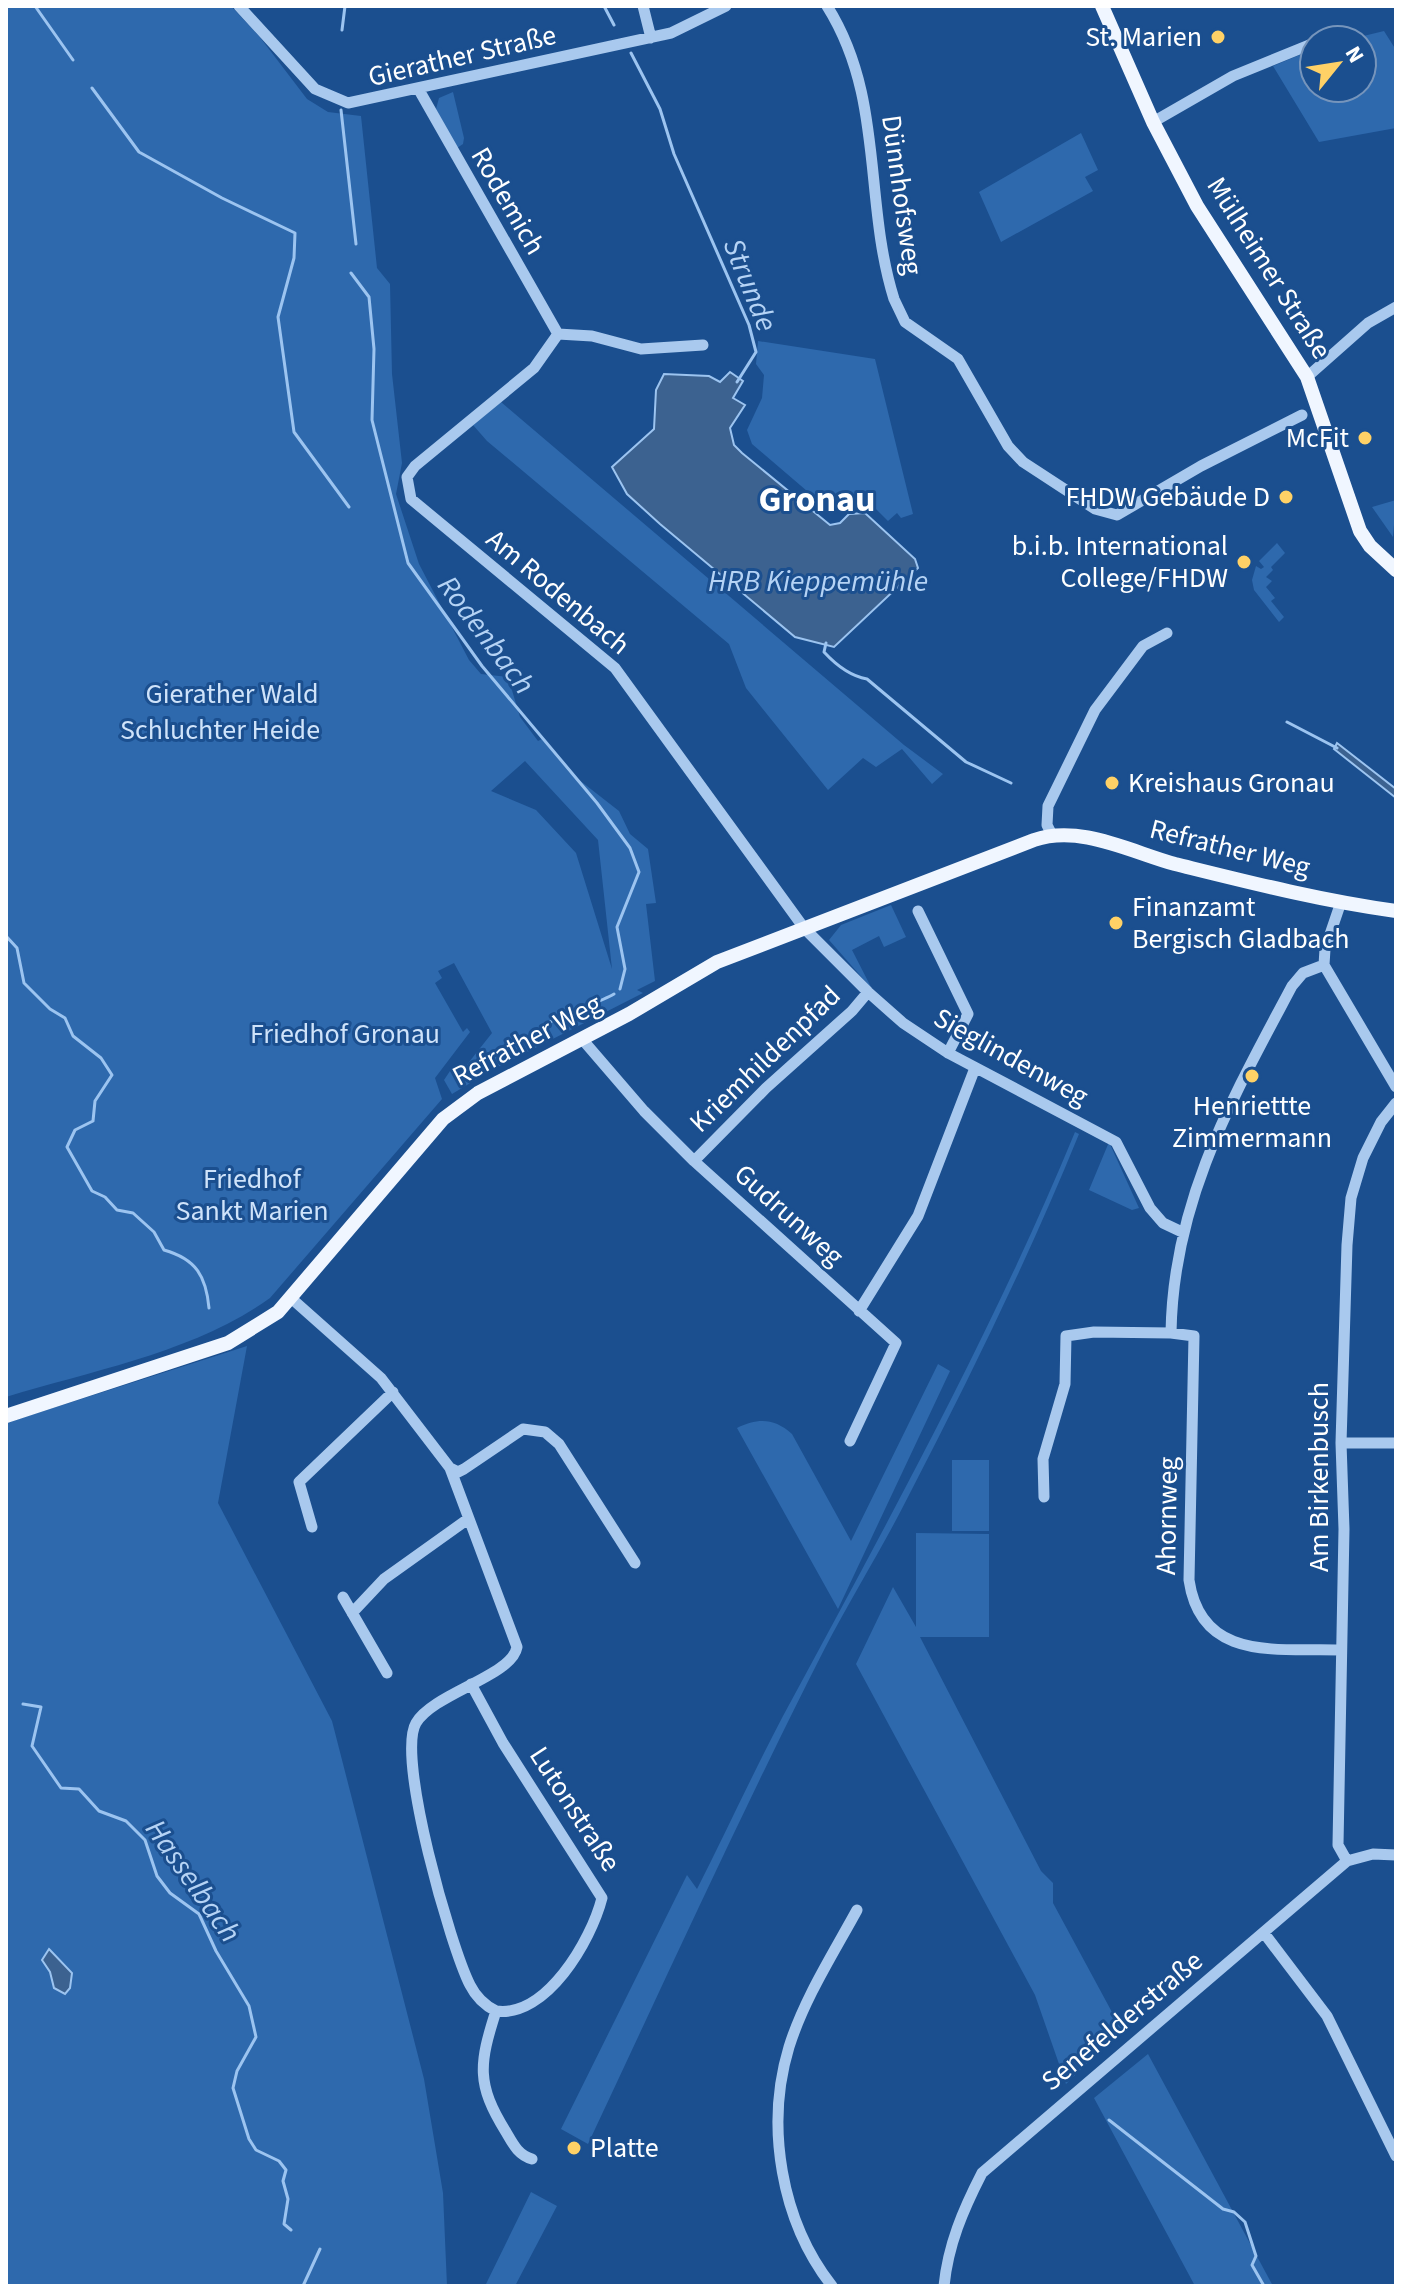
<svg xmlns="http://www.w3.org/2000/svg" width="1402" height="2292" viewBox="0 0 1402 2292" font-family="'Source Sans 3',sans-serif">
  <style>
    .green { fill: #2e69ad; fill-rule: evenodd }
    .water { fill: #3c6290; stroke: #9cc4f0; stroke-width: 2 }
    .lines { fill: none; stroke-linecap: round; stroke-linejoin: round }
    .stream { stroke: #9cc4f0; stroke-width: 3 }
    .minor { stroke: #a9c9ee; stroke-width: 11 }
    .major { stroke: #f0f6ff; stroke-width: 14 }
    .poi-dot { fill: #ffd166; stroke: #1b4f8f; stroke-width: 3 }
    .labels { text-anchor: middle; dominant-baseline: central; stroke-width: 6; stroke-linejoin: round; paint-order: stroke }
    .poi-label { font-size: 28px; fill: #fff; stroke: #1b4f8f; text-anchor: end }
    .street-label { font-size: 28px; fill: #fff; stroke: #1b4f8f }
    .park-label { font-size: 28px; fill: #cfe3fa; stroke: #1b4f8f }
    .water-label { font-size: 30px; font-style: italic; fill: #b5d3f5; stroke: #1b4f8f }
    .district-label { font-size: 36px; font-weight: bold; fill: #fff; stroke: #1b4f8f }
  </style>
  <rect width="100%" height="100%" fill="#1b4f8f"/>
  <path class="green" d="M 6,6 L 231,6 L 259,36 L 307,99 L 328,112 L 361,116 L 377,268 L 390,284 L 392,374 L 402,463 L 396,494 L 419,564 L 469,660 L 481,674 L 508,677 L 520,717 L 538,741 L 542,739 L 569,772 L 619,811 L 630,834 L 648,849 L 656,903 L 646,904 L 655,981 L 637,990 L 643,993 L 492,1070 L 452,1094 L 444,1080 L 450,1071 L 458,1076 L 492,1033 L 454,963 L 438,971 L 442,978 L 435,983 L 463,1032 L 467,1028 L 470,1032 L 435,1078 L 442,1099 L 270,1298 C 195,1352 94,1370 6,1397 ZM 525,761 L 598,840 L 612,969 L 576,853 L 536,810 L 491,791 Z
    M 1384,31 L 1396,50 L 1396,128 L 1319,142 L 1273,66 L 1314,49 L 1314,88 L 1362,88 L 1362,40 L 1347,40 Z
    M 453,92 L 464,138 L 463,144 L 457,148 L 436,109 L 439,98 Z
    M 1081,133 L 1098,170 L 1085,177 L 1093,191 L 1001,242 L 979,192 Z
    M 758,341 L 875,359 L 913,514 L 901,518 L 897,513 L 888,521 L 860,493 L 840,509 L 828,509 L 752,444 L 747,430 L 762,398 L 764,375 L 756,364 Z
    M 501,402 L 904,745 L 943,774 L 932,784 L 902,749 L 876,767 L 863,758 L 828,790 L 746,688 L 729,644 L 487,441 L 473,425 Z
    M 1396,500 L 1393,537 L 1372,507 Z
    M 1277,543 L 1285,553 L 1271,567 L 1273,570 L 1266,577 L 1272,581 L 1266,587 L 1275,598 L 1271,601 L 1284,617 L 1279,622 L 1254,590 L 1252,580 L 1256,566 L 1261,569 L 1264,567 L 1259,561 Z
    M 891,905 L 906,937 L 884,947 L 879,936 L 852,950 L 872,989 L 829,940 L 841,925 Z
    M 1075,1132 L 1079,1134 C 1029,1257 970,1377 909,1495 C 883,1547 852,1596 825,1648 C 742,1811 666,1978 588,2144 L 561,2129 L 687,1875 L 697,1889 C 726,1832 753,1773 783,1716 C 886,1525 992,1333 1075,1132 Z
    M 1109,1142 L 1139,1208 L 1132,1210 L 1089,1190 Z
    M 247,1346 L 218,1503 L 332,1721 L 424,2079 L 443,2193 L 447,2286 L 6,2286 L 6,1423 Z
    M 938,1364 L 950,1371 L 838,1609 L 737,1428 C 758,1418 774,1418 792,1434 L 851,1541 Z
    M 952,1460 L 989,1460 L 989,1531 L 952,1531 Z
    M 916,1533 L 989,1534 L 989,1637 L 920,1637 L 1041,1871 L 1053,1883 L 1053,1903 L 1113,2014 L 1127,2024 L 1066,2084 L 1035,1995 L 856,1664 L 893,1587 L 916,1627 Z
    M 1148,2054 L 1273,2286 L 1195,2286 L 1094,2098 Z
    M 531,2192 L 557,2206 L 515,2286 L 485,2286 Z"/>
  <path class="water" d="M 730,372 L 743,381 L 733,398 L 745,405 L 730,428 L 734,445 L 742,453 L 830,525 L 840,523 L 849,514 L 865,513 L 915,559 L 918,568 L 834,647 L 795,637 L 660,524 L 627,494 L 612,467 L 654,429 L 656,390 L 664,374 L 709,376 L 720,382 Z
    M 1337,743 L 1396,789 L 1396,798 L 1334,749 Z
    M 49,1949 L 72,1973 L 70,1988 L 65,1994 L 54,1988 L 50,1972 L 42,1960 Z"/>
  <g class="lines">
    <path class="stream" d="M 35,6 L 73,60
      M 604,6 L 614,25
      M 342,30 L 345,6
      M 631,53 L 660,109 L 674,154 L 749,325 L 756,352 L 737,382
      M 92,88 L 139,152 L 222,198 L 295,233 L 294,258 L 278,317 L 294,432 L 349,507
      M 341,110 L 356,244
      M 351,273 L 369,297 L 374,349 L 372,420 L 408,563 L 482,666 L 597,803 L 630,848 L 639,872 L 617,927 L 625,969 L 620,989
      M 826,643 L 824,652 C 836,665 850,676 867,679 L 966,762 L 1011,783
      M 1287,722 L 1337,748
      M 6,936 L 17,948 L 24,983 L 50,1009 L 65,1018 L 73,1036 L 101,1058 L 112,1075 L 95,1101 L 93,1121 L 75,1130 L 67,1147 L 92,1191 L 105,1197 L 117,1210 L 133,1213 L 154,1232 L 164,1250 C 196,1259 206,1276 209,1308
      M 532,1038 C 543,1017 592,1007 614,994
      M 23,1704 L 41,1707 L 32,1746 L 61,1788 L 79,1789 L 99,1811 L 126,1821 L 145,1840 L 157,1876 L 170,1893 L 199,1914 L 216,1951 L 249,2006 L 256,2037 L 237,2071 L 233,2088 L 249,2139 L 256,2150 L 279,2161 L 286,2170 L 283,2181 L 288,2199 L 284,2224 L 291,2230
      M 1109,2120 L 1223,2209 L 1234,2212 L 1245,2222 L 1256,2256 L 1252,2265 L 1264,2286
      M 303,2286 L 320,2249"/>
    <path class="minor" d="M 239,6 L 315,89 L 348,103 L 671,33 L 726,6
      M 643,6 L 651,38
      M 827,6 C 885,98 863,200 894,299 L 905,322 L 958,359 L 1008,446 L 1023,462 L 1095,509 L 1117,515 L 1201,466 L 1302,415
      M 1324,40 L 1338,36
      M 419,90 L 558,334
      M 1153,122 L 1233,76 L 1314,43
      M 558,334 L 534,368 L 415,466 L 407,477 L 411,499 L 615,668 L 804,928 L 868,992 L 903,1023 L 948,1053 L 1116,1142 L 1150,1208 L 1163,1223 L 1182,1232
      M 558,334 L 592,336 L 641,349 L 703,345
      M 1307,377 L 1368,323 L 1396,307
      M 1052,835 L 1047,825 L 1048,806 L 1095,710 L 1143,646 L 1167,633
      M 1341,902 L 1325,949 L 1324,965 L 1396,1087
      M 918,911 L 968,1014 L 948,1053
      M 1324,965 L 1303,973 L 1292,986 C 1232,1099 1173,1201 1171,1333 L 1194,1336 L 1189,1580 C 1201,1662 1277,1648 1340,1650
      M 582,1039 L 644,1111 L 694,1161 L 896,1343 L 850,1441
      M 694,1161 L 766,1088 L 852,1011 L 868,992
      M 291,1298 L 381,1378 L 450,1468 L 517,1647 C 512,1676 434,1693 416,1723 C 396,1757 451,1948 470,1985 C 476,1997 484,2005 496,2011 C 479,2064 476,2084 506,2132 C 513,2144 518,2155 532,2159
      M 859,1311 L 918,1216 L 975,1068
      M 1341,1443 L 1396,1443
      M 450,1468 L 458,1472 L 464,1469 L 523,1429 L 545,1432 L 559,1444 L 635,1563
      M 1044,1497 L 1043,1459 L 1065,1384 L 1066,1336 L 1094,1332 L 1171,1333
      M 312,1527 L 299,1482 L 393,1392
      M 343,1597 L 387,1673
      M 352,1613 L 384,1579 L 468,1519
      M 471,1684 L 503,1743 L 602,1898 C 591,1941 546,2018 496,2011
      M 1347,1861 L 1338,1845 L 1344,1529 L 1341,1443 L 1347,1245 L 1351,1198 L 1363,1158 L 1381,1122 L 1396,1103
      M 1264,1933 L 1327,2016 L 1396,2156
      M 832,2286 C 781,2221 765,2126 789,2047 C 804,1999 833,1954 857,1910
      M 944,2286 C 948,2245 963,2210 982,2173 L 1347,1861 L 1373,1854 L 1396,1855"/>
    <path class="major" d="M 1102,6 L 1153,122 L 1197,206 L 1307,377 L 1360,531 L 1370,546 L 1396,570
      M 6,1416 L 228,1343 L 278,1312 L 443,1119 L 478,1093 L 629,1014 L 717,962 L 1034,840 C 1080,824 1131,852 1175,864 C 1248,882 1322,901 1396,911"/>
  </g>
  <g class="poi-dot">
    <circle cx="1218" cy="37" r="8"/>
    <circle cx="1365" cy="438" r="8"/>
    <circle cx="1286" cy="497" r="8"/>
    <circle cx="1244" cy="562" r="8"/>
    <circle cx="1112" cy="783" r="8"/>
    <circle cx="1116" cy="923" r="8"/>
    <circle cx="1252" cy="1076" r="8"/>
    <circle cx="574" cy="2148" r="8"/>
  </g>
  <g class="labels">
    <g class="poi-label">
      <text x="1202" y="37">St. Marien</text>
      <text x="1349" y="438">McFit</text>
      <text x="1270" y="497">FHDW Gebäude D</text>
      <text x="1228" y="546">b.i.b. International<tspan x="1228" dy="32">College/FHDW</tspan></text>
      <text x="1128" y="783" text-anchor="start">Kreishaus Gronau</text>
      <text x="1132" y="907" text-anchor="start">Finanzamt<tspan x="1132" dy="32">Bergisch Gladbach</tspan></text>
      <text x="1252" y="1106" text-anchor="middle">Henriettte<tspan x="1252" dy="32">Zimmermann</tspan></text>
      <text x="590" y="2148" text-anchor="start">Platte</text>
    </g>
    <g class="street-label">
      <text transform="translate(462 56) rotate(-13)">Gierather Straße</text>
      <text transform="translate(902 195) rotate(82)">Dünnhofsweg</text>
      <text transform="translate(508 201) rotate(60)">Rodemich</text>
      <text transform="translate(1269 268) rotate(58)">Mülheimer Straße</text>
      <text transform="translate(558 592) rotate(40)">Am Rodenbach</text>
      <text transform="translate(1230 848) rotate(14)">Refrather Weg</text>
      <text transform="translate(527 1040) rotate(-28)">Refrather Weg</text>
      <text transform="translate(1011 1057) rotate(29)">Sieglindenweg</text>
      <text transform="translate(765 1059) rotate(-44)">Kriemhildenpfad</text>
      <text transform="translate(789 1215) rotate(42)">Gudrunweg</text>
      <text transform="translate(1319 1477) rotate(-90)">Am Birkenbusch</text>
      <text transform="translate(1167 1516) rotate(-89)">Ahornweg</text>
      <text transform="translate(575 1809) rotate(57)">Lutonstraße</text>
      <text transform="translate(1122 2021) rotate(-40)">Senefelderstraße</text>
    </g>
    <g class="park-label">
      <text x="232" y="694">Gierather Wald</text>
      <text x="220" y="730">Schluchter Heide</text>
      <text x="345" y="1034">Friedhof Gronau</text>
      <text x="252" y="1179">Friedhof<tspan x="252" dy="32">Sankt Marien</tspan></text>
    </g>
    <g class="water-label">
      <text transform="translate(750 285) rotate(68)">Strunde</text>
      <text x="818" y="581">HRB Kieppemühle</text>
      <text transform="translate(486 635) rotate(53)">Rodenbach</text>
      <text transform="translate(193 1881) rotate(55)">Hasselbach</text>
    </g>
    <g class="district-label">
      <text x="817" y="499">Gronau</text>
    </g>
  </g>
  <rect width="1402" height="2292" fill="none" stroke="#ffffff" stroke-width="16"/>
  <g transform="translate(1338 64) rotate(60)"><circle r="38" fill="#1b4f8f" stroke="#7695bc" stroke-width="2"/>
  <path d="M0-6L14 30L0 20L-14 30Z" fill="#ffd166"/>
  <text y="-12" font-size="22" font-weight="bold" text-anchor="middle" fill="#ffffff">N</text>
  </g>
</svg>
